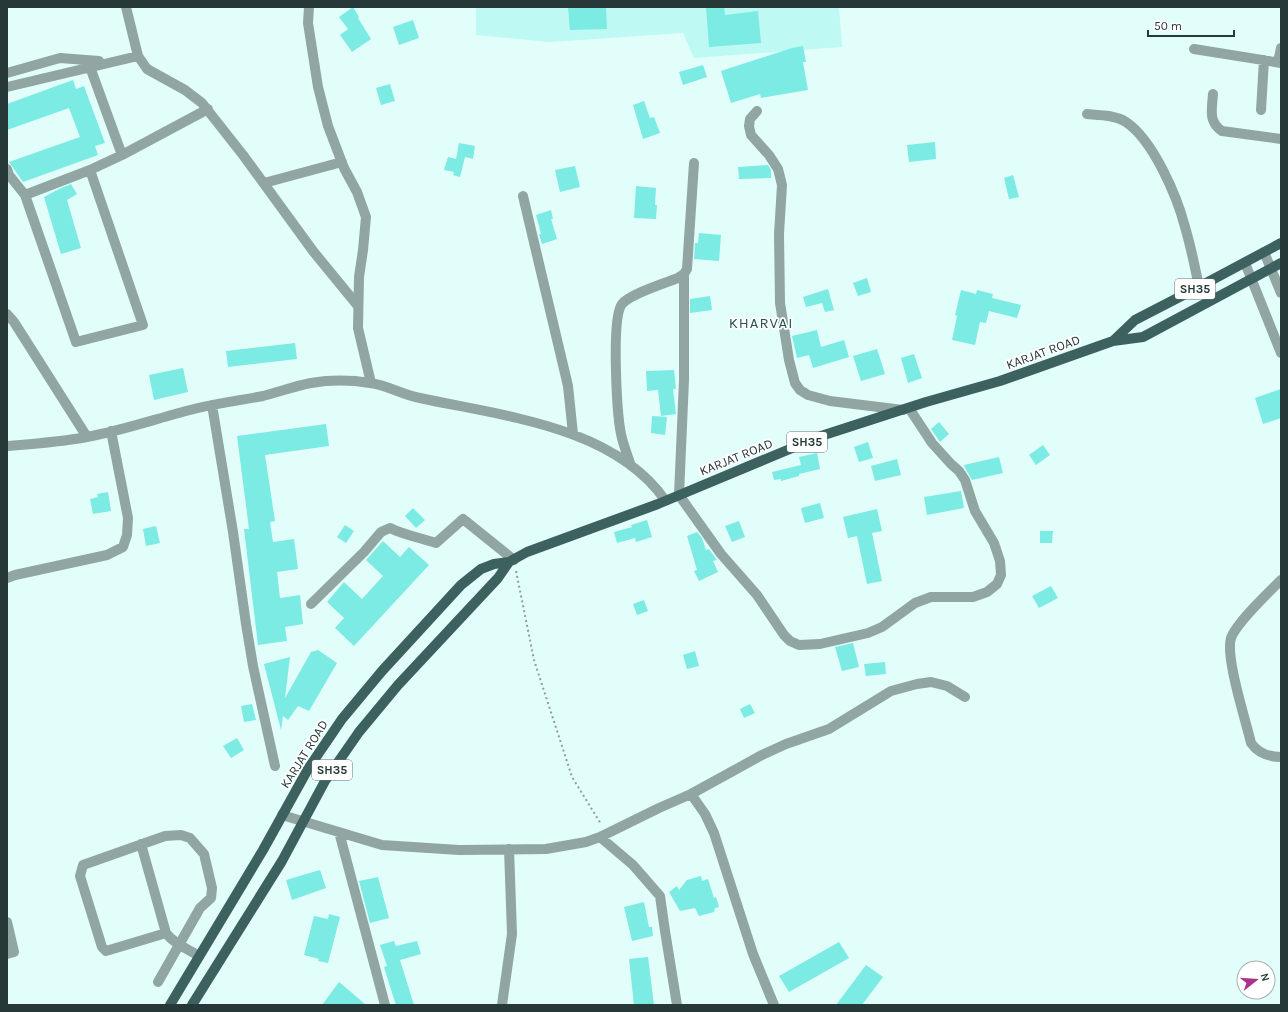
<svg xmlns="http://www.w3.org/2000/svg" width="1288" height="1012" viewBox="0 0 1288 1012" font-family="Karla,sans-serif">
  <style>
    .built { fill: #bff9f4 }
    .building { fill: #7bebe3 }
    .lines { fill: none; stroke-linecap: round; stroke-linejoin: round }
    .path { stroke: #88a09e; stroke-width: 2; stroke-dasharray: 2 3; stroke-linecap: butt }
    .minor { stroke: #91a5a3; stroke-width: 10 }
    .major { stroke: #3d615e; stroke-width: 10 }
    .labels { text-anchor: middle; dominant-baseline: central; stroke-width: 3.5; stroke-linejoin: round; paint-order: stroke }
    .shield { fill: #fff; stroke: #677474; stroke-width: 1 }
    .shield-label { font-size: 12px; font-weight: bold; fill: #263938 }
    .street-label { font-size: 13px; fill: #263938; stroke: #fff }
    .quarter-label { font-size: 15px; letter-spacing: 1px; fill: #275350; stroke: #fff }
  </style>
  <rect width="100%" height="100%" fill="#e2fefb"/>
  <path class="built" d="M 476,7 L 839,7 L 842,47 L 694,58 L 683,33 L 549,42 L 476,35 Z"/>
  <path class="building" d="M 353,7 L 359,17 L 358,18 L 371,39 L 352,52 L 340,35 L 348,29 L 339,17 Z
    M 568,7 L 606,7 L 607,29 L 570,30 Z
    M 706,7 L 724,7 L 725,15 L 758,11 L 761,43 L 709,47 Z
    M 413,20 L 419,38 L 399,45 L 393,27 Z
    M 803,46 L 806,62 L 803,62 L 808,90 L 761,98 L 760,94 L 731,103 L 721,71 L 792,48 Z
    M 703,65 L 707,77 L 683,85 L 679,72 Z
    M 73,80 L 76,89 L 84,86 L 105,143 L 95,146 L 98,155 L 23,182 L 9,162 L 80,137 L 69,108 L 7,130 L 7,104 Z
    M 390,84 L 395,101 L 381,105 L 376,88 Z
    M 644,101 L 650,118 L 654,117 L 660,133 L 643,139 L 633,105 Z
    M 935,142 L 936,159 L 909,162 L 907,145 Z
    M 459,143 L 475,146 L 473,159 L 465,157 L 460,177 L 453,175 L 454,172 L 444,170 L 448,157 L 456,159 Z
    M 768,165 L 771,170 L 771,178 L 739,179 L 738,167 Z
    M 575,166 L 580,187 L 560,192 L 555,170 Z
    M 1013,175 L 1019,197 L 1009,199 L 1004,178 Z
    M 71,184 L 77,194 L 67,200 L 81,248 L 61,254 L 44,197 L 59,189 Z
    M 636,186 L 656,188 L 655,205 L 657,205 L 656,219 L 634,218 Z
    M 551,210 L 553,219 L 551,219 L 557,239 L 542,244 L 539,234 L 541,234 L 536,215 Z
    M 699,233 L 721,235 L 719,261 L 694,259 L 695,243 L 698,243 Z
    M 867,278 L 871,292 L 858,296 L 853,283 Z
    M 828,289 L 834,310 L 825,312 L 822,303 L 806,307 L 803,297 Z
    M 961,290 L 976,294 L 977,290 L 993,294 L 992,298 L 1021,305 L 1017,318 L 989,311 L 986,323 L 980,322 L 975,345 L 952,340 L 957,316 L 955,315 Z
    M 710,296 L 712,310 L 690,313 L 690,299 Z
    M 817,330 L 821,347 L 844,340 L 849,357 L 813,368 L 809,355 L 797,358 L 792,336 Z
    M 295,343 L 297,359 L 228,367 L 226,351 Z
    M 877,349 L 885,374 L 861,381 L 853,356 Z
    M 914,354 L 922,378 L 908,383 L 901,358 Z
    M 183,368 L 188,392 L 154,400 L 149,375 Z
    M 674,370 L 676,389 L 673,389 L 676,414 L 661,416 L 658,390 L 647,391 L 646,371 Z
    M 1281,389 L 1281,418 L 1263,424 L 1255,398 Z
    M 652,416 L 667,417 L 665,435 L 651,433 Z
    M 939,422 L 949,434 L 940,442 L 931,429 Z
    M 326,424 L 329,446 L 265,455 L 275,521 L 270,522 L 273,542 L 294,539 L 298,569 L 277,572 L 280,598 L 300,595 L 303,624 L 285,627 L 287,641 L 258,645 L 244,529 L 249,529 L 237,436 Z
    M 868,442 L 873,458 L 859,462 L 854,447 Z
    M 1043,445 L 1050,455 L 1036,465 L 1029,455 Z
    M 817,453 L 820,469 L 799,474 L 799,476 L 781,481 L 781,479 L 774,480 L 772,472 L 801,465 L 799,457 Z
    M 999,457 L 1003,473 L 972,480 L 965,468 L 964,465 Z
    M 897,459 L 901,475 L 875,481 L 871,466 Z
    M 961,491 L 964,508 L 927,515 L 924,497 Z
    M 108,492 L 111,511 L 93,514 L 90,499 L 98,497 L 97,494 Z
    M 820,503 L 824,518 L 805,523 L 801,508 Z
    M 413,508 L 425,520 L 416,528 L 405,516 Z
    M 877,509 L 882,531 L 872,533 L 882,581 L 867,584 L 857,536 L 848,538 L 843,517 Z
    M 647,520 L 652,537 L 636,542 L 635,538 L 617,543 L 614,532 L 632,527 L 631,525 Z
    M 739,521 L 745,537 L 732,542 L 725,526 Z
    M 345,525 L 354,531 L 346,543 L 337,537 Z
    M 156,526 L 160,543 L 146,546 L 143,529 Z
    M 1040,531 L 1053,531 L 1052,543 L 1040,543 Z
    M 697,532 L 702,538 L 706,550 L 709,549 L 717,560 L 713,561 L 718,572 L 699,581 L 694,571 L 697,570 L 687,536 Z
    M 383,541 L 400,557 L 409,547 L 429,565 L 354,646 L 335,628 L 344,618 L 327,602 L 344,582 L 362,599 L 383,576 L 366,560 Z
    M 1051,586 L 1058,598 L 1039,608 L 1032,596 Z
    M 644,600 L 648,611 L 637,615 L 633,604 Z
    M 853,643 L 859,667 L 842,671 L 835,647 Z
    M 318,650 L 337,663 L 309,711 L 298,706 L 288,720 L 283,716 L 281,730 L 264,664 L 290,657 L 285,698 L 311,652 Z
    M 695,651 L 699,666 L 687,669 L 683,655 Z
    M 885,662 L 886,674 L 866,676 L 864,664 Z
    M 252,704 L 256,720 L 244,722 L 241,706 Z
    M 750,704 L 755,713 L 744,718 L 740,709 Z
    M 237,738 L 244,750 L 231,758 L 223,746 Z
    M 320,870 L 326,888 L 292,900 L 286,880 Z
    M 701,876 L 702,881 L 708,879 L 714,898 L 716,897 L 719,907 L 715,908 L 714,912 L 699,916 L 695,908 L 680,911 L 669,892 L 677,886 L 679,890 L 687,880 Z
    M 378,877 L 389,918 L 370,923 L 359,881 Z
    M 644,902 L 649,927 L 652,927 L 653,936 L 632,941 L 624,907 Z
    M 329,914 L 340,917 L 328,963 L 318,961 L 319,959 L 304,955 L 314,916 L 328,919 Z
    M 394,941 L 396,946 L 417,941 L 421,954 L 400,960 L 414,1005 L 396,1005 L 393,996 L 384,967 L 387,966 L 380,945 Z
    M 839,942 L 849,958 L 789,992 L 779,976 Z
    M 648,957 L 654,1005 L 634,1005 L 629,959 Z
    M 866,965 L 883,977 L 862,1005 L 836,1005 Z
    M 339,982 L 351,992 L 366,1005 L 322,1005 Z"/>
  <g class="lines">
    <path class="path" d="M 516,571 L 534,660 L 572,777 L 601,824"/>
    <path class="minor" d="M 126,7 L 138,56 L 147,69 L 185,90 L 202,103 L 243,155 L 313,251 L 358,306
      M 309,7 L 308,23 L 318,87 L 328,126 L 344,168 L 357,192 L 366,217 L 363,250 L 359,277 L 358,328 L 371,383
      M 1194,49 L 1281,63
      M 1278,62 L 1281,48
      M 90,67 L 122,155
      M 7,73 L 60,58 L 99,61
      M 7,87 L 138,56
      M 1213,94 C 1212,109 1208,122 1222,131 L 1281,139
      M 1261,110 L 1264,60
      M 757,111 L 750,119 L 749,126 L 751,135 L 769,155 L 778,169 L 782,185 L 779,234 L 780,303 L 789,360 L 795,383 L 800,390 L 808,395 L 830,401 L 903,410
      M 1087,114 C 1099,115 1115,115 1126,122 C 1153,140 1177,196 1185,227 C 1191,247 1195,267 1199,287
      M 7,169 L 9,175 L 25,195 L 76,342 L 143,325 L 90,170 L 122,155 L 208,109
      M 264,183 L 342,162
      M 25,195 L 90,170
      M 523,196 L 568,386 L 573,434
      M 1264,252 L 1281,293
      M 1245,263 L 1281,353
      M 684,274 L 684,380 L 679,495 L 721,554 L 757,595 L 784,635 L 790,641 L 799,645 L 820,644 L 868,633 L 882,627 L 915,603 L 931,597 L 973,597 L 987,592 L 997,584 L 1001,575 L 1000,561 L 994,543 L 975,511 L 965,480 L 959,471 L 951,464 L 932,443 L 909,408
      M 7,314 L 14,322 L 87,437
      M 212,405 L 233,532 L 246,624 L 253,666 L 275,766
      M 7,446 C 33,444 61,442 87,437 C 125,430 161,417 198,408 C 220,403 242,400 263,396 C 279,392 295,386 311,383 C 329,380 351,380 370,383 C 387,385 403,395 420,398 C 502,416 613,426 665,500
      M 630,463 C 627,454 623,444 621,434 C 617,414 611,318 622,304 C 630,294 665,283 678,278 L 684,274 L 687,269 L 694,163
      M 7,578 L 15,575 L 107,555 L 123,547 L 127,535 L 128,518 L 111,431
      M 1281,580 C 1268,593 1237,622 1231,638 C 1225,657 1246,721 1251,743 C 1258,753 1268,757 1281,757
      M 311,604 L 364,552 L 381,532 L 390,528 C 404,535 421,538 436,543 L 463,519 L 514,560
      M 691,794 L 762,755 L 786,744 L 829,729 L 891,691 L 917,684 L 931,682 L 947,686 L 965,697
      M 282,815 L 382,845 L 459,850 L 546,849 L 586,842 L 600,837 L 659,808 L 691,794 L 705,814 L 714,833 L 753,954 L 774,1005
      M 339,832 L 385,1005
      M 600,837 L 633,865 L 660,896 L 665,931 L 677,1005
      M 141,844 L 166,933
      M 7,922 L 14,952 L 7,954
      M 158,982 L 200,908 L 211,898 L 212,888 L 204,854 L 190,838 L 181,835 L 165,836 L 83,865 L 80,876 L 102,947 L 106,951 L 166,933 C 174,944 188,949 199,956
      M 502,1005 L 512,934 L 509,849"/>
    <path class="major" d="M 1113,341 L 1135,320 L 1195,289 L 1281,243
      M 170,1005 L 263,850 L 308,769 L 342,719 L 382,671 L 461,585 L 481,569 L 494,564 L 509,562 L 527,552 L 658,504 L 821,436 L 926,402 L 1000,381 L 1113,341 L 1143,337 L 1281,263
      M 192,1005 L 282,861 L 325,781 L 359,732 L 398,685 L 498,578 L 509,562"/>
  </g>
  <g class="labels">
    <g class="shield">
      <rect x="1175" y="279" width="40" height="20" rx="3"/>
      <rect x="787" y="432" width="40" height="20" rx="3"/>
      <rect x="312" y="760" width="40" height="20" rx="3"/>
    </g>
    <g class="shield-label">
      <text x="1195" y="289">SH35</text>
      <text x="807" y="442">SH35</text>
      <text x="332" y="770">SH35</text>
    </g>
    <g class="street-label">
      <text transform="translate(1043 352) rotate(-20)">KARJAT ROAD</text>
      <text transform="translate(736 457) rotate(-22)">KARJAT ROAD</text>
      <text transform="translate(304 754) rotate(-58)">KARJAT ROAD</text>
    </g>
    <g class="quarter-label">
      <text x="761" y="323">KHARVAI</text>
    </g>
  </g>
  <rect width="1288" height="1012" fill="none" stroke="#263938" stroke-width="16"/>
  <g transform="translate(1256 980) rotate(73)"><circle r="19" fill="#ffffff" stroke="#a8b0af"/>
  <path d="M0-3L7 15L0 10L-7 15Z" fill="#a9338b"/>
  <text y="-6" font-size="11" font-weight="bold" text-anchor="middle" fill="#263938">N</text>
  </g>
  <path d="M1148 30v6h86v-6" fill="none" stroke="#263938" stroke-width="2"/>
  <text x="1154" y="30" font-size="12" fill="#263938" stroke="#ffffff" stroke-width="3" paint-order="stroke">50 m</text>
</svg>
